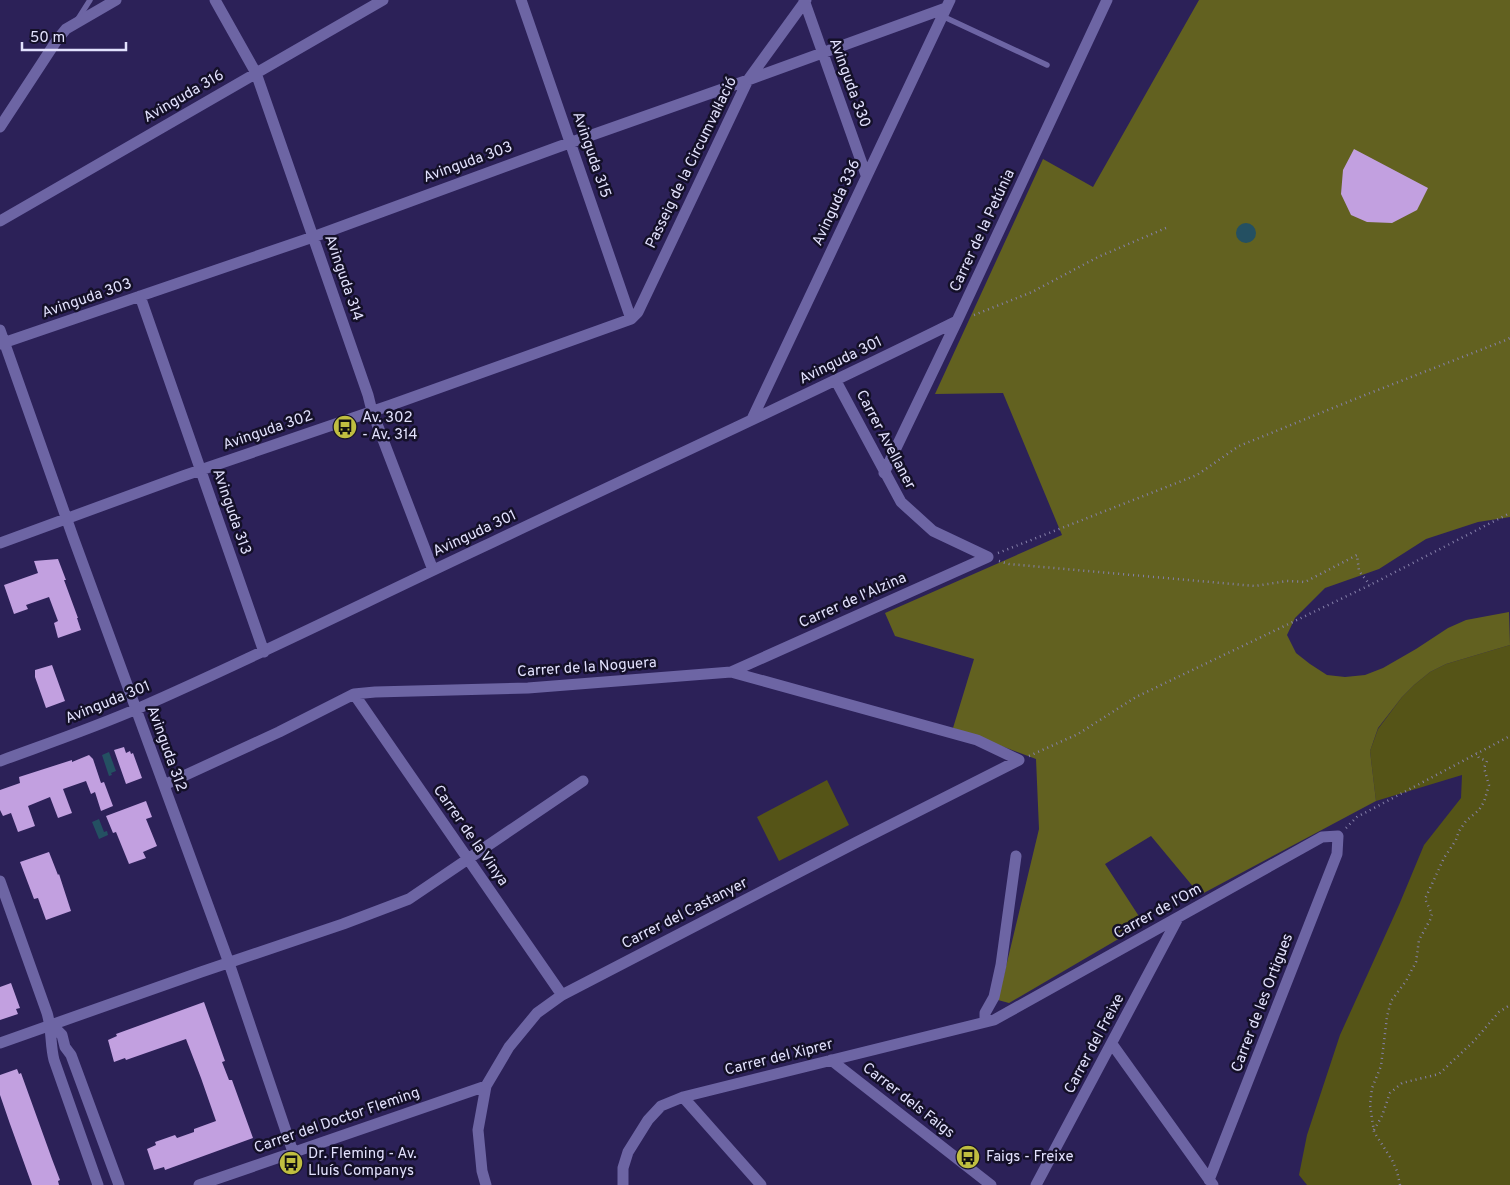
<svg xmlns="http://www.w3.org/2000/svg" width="1510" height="1185" viewBox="0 0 1510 1185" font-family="Overpass,sans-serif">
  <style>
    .green { fill: #555417 }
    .forest { fill: #626120 }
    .water { fill: #245062 }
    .building { fill: #c2a0e0 }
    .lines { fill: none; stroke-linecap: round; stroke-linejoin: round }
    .path { stroke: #8782ab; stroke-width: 2.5; stroke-dasharray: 1 4; stroke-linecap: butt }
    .lane { stroke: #6d65a4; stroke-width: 5.5 }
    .street { stroke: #6d65a4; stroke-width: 11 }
    .labels { text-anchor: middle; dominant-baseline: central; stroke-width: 5; stroke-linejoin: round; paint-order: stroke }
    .street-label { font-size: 15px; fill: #e2e1fd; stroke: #141028 }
    .poi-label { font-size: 15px; fill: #e2e1fd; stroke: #141028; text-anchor: start }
  </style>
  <rect width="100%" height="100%" fill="#2c2158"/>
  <path class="green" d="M 1510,645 L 1510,1185 L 1307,1185 L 1299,1175 L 1307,1135 L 1340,1035 L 1399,905 L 1424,845 L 1461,798 L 1462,775 L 1376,801 L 1370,751 L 1378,729 L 1402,697 L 1414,685 L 1430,672 L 1446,664 Z
    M 827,780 L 849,825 L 779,861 L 757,817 Z"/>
  <path class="forest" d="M 1199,0 L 1510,0 L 1510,517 L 1478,522 L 1426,539 L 1379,569 L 1325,588 L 1295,618 L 1287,635 L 1296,653 L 1310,664 L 1327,675 L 1345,677 L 1365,675 L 1383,668 L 1416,649 L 1448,628 L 1466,620 L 1509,612 L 1510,645 L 1446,664 L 1430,672 L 1414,685 L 1402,697 L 1378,728 L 1370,751 L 1376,801 L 1200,895 L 1151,836 L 1105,864 L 1144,924 L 1009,1003 L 998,1000 L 1039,829 L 1036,759 L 953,728 L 974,659 L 895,636 L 885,613 L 1062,535 L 1003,393 L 935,394 L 1043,159 L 1093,187 Z"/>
  <path class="water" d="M1236 233a10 10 0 1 1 20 0a10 10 0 1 1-20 0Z
    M 109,752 L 116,771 L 111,773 L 112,775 L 109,776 L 102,755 Z
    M 99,819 L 104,832 L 107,831 L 108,835 L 99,839 L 92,822 Z"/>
  <path class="building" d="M 1354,149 L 1428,188 L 1417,210 L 1392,223 L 1367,222 L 1351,215 L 1341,194 L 1343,170 Z
    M 58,559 L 66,580 L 64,580 L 78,618 L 77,618 L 81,630 L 58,638 L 54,623 L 58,621 L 49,597 L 26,605 L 28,609 L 14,614 L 4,585 L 38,573 L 34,561 Z
    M 52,665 L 65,701 L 46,708 L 35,677 L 35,670 Z
    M 124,747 L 126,753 L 130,751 L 131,754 L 133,753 L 142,778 L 126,784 L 114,750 Z
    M 89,755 L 93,759 L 101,783 L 104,782 L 113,806 L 101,811 L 95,792 L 91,794 L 86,781 L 63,789 L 72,813 L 58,818 L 50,797 L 28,806 L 35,826 L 18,832 L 11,813 L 3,816 L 0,810 L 0,790 L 20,783 L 19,777 L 72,760 L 72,762 Z
    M 146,801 L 152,817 L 146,819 L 157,846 L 143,852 L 146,858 L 129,864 L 116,832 L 113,833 L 106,816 Z
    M 49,852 L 58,875 L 59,874 L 71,911 L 46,920 L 38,898 L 34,899 L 20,862 Z
    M 11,983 L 20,1008 L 16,1009 L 18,1014 L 0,1020 L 0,987 Z
    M 204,1002 L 225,1061 L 222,1062 L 229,1080 L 232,1080 L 253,1138 L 165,1170 L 164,1167 L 154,1170 L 147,1149 L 156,1145 L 155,1142 L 175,1135 L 177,1138 L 194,1132 L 194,1129 L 216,1121 L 201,1078 L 186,1039 L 126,1060 L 125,1058 L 114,1062 L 108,1040 L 117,1036 L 116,1034 Z
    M 17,1069 L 19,1074 L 21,1073 L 52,1159 L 60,1180 L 58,1181 L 59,1185 L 32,1185 L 10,1124 L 0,1095 L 0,1075 Z"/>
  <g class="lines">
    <path class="path" d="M 974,315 L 1032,292 L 1098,257 L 1166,228
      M 998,553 L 1197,475 L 1239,446 L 1365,395 L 1506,340 L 1510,338
      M 999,561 L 1009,564 L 1255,586 L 1287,581 L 1305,582 L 1357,555 L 1359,571 L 1370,585
      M 1029,756 L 1078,734 L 1136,697 L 1370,585 L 1510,513
      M 1346,828 L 1357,817 L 1510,736
      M 1374,1130 L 1382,1116 L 1390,1093 L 1402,1083 L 1439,1074 L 1474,1041 L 1499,1012 L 1510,1005
      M 1400,1185 L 1397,1171 L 1392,1160 L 1374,1132 L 1370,1105 L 1372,1088 L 1381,1066 L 1387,1017 L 1391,1001 L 1406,981 L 1416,962 L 1419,940 L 1430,920 L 1432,914 L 1425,899 L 1444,858 L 1456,840 L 1459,831 L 1466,821 L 1479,810 L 1484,802 L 1489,785 L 1484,768 L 1487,761 L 1479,758 L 1476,753"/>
    <path class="lane" d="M 942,16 L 1047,65
      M 78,19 L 90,0"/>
    <path class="street" d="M 215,0 L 256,73 L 368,395 L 372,411 L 433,570
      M 521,0 L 631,319
      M 804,0 L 866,175
      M 0,127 L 57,40 L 66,29 L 116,0
      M 0,221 L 383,0
      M 140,296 L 264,652
      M 0,330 L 73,537 L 229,963 L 293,1152
      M 0,344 L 313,237 L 558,147 L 748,80 L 946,8
      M 836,381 L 901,502 L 933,531 L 988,557
      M 752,419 L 950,0
      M 884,473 L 957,321 L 1107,0
      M 0,543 L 183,476 L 391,405 L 631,319 L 638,312 L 748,80 L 806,0
      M 731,672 L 988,557
      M 354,694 L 562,995
      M 0,761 C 46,744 93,728 139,708 C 258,656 375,597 493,542 C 648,468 804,397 957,321
      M 164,785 L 279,732 L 354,694 L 375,692 L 528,688 L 731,672 L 977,740 L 1019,760
      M 0,881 L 47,1013 C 52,1029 50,1044 54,1060 L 98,1185
      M 985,1022 L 985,1013 L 994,997 L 1001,965 L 1016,856
      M 51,1024 L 62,1035 L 65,1047 L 71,1055 L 119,1185
      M 0,1043 L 201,972 L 343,924 L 409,899 L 583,781
      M 1112,1044 L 1213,1185
      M 831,1060 L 991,1185
      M 683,1097 L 761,1185
      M 199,1185 L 486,1086
      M 486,1185 L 482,1171 L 478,1130 L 486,1086 L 509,1047 L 537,1013 L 562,995 L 857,842 L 1019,760
      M 623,1185 L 623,1168 L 628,1152 L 648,1120 L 661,1106 L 683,1097 L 994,1020 L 1322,837 L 1338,836 L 1337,854 L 1209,1180
      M 1036,1185 L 1178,918"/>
  </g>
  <defs>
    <g id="bus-disc" transform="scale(1.25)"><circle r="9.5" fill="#c0be40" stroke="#141028"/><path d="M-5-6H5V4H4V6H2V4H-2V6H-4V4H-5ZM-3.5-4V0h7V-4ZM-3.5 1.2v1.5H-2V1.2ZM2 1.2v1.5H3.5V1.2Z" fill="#111"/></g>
  </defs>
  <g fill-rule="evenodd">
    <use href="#bus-disc" x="345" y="427"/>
    <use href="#bus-disc" x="968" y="1157"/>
    <use href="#bus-disc" x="291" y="1163"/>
  </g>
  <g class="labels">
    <g class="street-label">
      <text transform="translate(849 83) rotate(70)">Avinguda 330</text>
      <text transform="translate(184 97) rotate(-30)">Avinguda 316</text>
      <text transform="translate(591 155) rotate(71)">Avinguda 315</text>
      <text transform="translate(468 163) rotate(-20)">Avinguda 303</text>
      <text transform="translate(692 163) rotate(-64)">Passeig de la Circumval·lació</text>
      <text transform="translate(837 203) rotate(-65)">Avinguda 336</text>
      <text transform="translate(983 231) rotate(-65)">Carrer de la Petúnia</text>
      <text transform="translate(343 278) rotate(71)">Avinguda 314</text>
      <text transform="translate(87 299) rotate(-19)">Avinguda 303</text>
      <text transform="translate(841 361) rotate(-26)">Avinguda 301</text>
      <text transform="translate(268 431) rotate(-19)">Avinguda 302</text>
      <text transform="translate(885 440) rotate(62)">Carrer Avellaner</text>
      <text transform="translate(231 512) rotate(71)">Avinguda 313</text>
      <text transform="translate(475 534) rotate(-25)">Avinguda 301</text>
      <text transform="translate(853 601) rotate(-24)">Carrer de l'Alzina</text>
      <text transform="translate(587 668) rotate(-4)">Carrer de la Noguera</text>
      <text transform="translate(108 703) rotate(-22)">Avinguda 301</text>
      <text transform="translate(166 749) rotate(70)">Avinguda 312</text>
      <text transform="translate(470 836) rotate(55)">Carrer de la Vinya</text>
      <text transform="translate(1158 912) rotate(-29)">Carrer de l'Om</text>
      <text transform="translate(685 914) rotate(-27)">Carrer del Castanyer</text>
      <text transform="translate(1263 1003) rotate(-69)">Carrer de les Ortigues</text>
      <text transform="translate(1095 1044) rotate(-62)">Carrer del Freixe</text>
      <text transform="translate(779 1058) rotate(-14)">Carrer del Xiprer</text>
      <text transform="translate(908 1101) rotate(38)">Carrer dels Faigs</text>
      <text transform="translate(337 1121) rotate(-19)">Carrer del Doctor Fleming</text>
    </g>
    <g class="poi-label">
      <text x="362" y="418">Av. 302<tspan x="362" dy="17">- Av. 314</tspan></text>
      <text x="308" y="1154">Dr. Fleming - Av.<tspan x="308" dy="17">Lluís Companys</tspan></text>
      <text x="986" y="1157">Faigs - Freixe</text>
    </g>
  </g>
  <path d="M22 42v8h104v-8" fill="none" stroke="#e2e1fd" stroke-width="2.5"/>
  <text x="30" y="42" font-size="15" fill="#e2e1fd" stroke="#141028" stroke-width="4" paint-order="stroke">50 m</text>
</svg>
